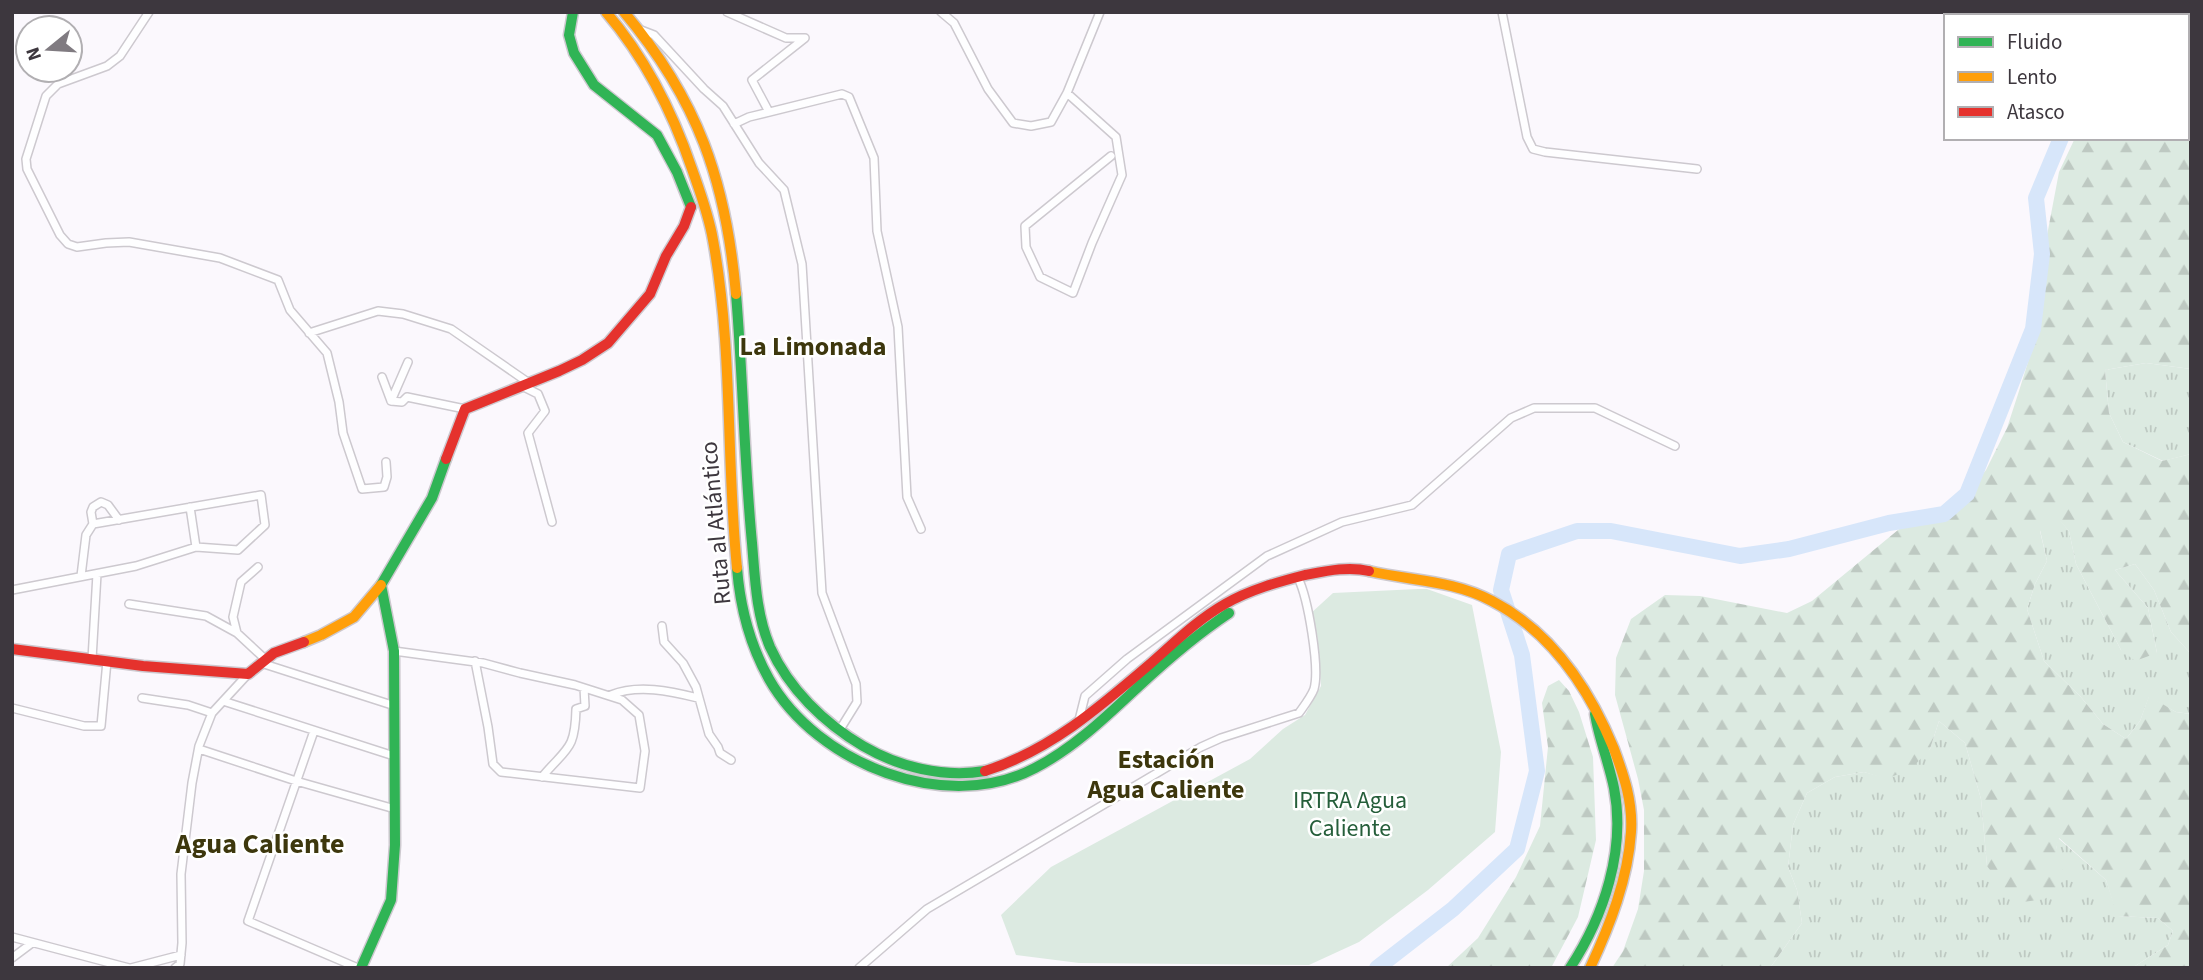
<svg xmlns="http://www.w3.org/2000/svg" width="2203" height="980" viewBox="0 0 2203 980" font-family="'Source Sans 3',sans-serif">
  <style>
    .grass { fill: url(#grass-tufts) }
    .forest { fill: url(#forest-firs) }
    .green { fill: #dceae1 }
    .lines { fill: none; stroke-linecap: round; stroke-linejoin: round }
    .river { stroke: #d7e6fa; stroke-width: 16 }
    .street-casing { stroke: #cdc9cf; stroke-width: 10 }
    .fast-casing { stroke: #cdc9cf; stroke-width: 13 }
    .slow-casing { stroke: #cdc9cf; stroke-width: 13 }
    .jam-casing { stroke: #cdc9cf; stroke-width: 13 }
    .street { stroke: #fefeff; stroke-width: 7 }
    .fast { stroke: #30b455; stroke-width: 10 }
    .slow { stroke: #ff9f0a; stroke-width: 10 }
    .jam { stroke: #e5322d; stroke-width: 10 }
    .labels { text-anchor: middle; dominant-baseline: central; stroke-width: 5; stroke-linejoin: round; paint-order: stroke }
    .street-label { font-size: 24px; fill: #3d373e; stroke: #fff }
    .park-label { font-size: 24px; fill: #255e3a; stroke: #fff }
    .neighbourhood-label { font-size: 26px; font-weight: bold; fill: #3d370d; stroke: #fff }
    .quarter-label { font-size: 28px; font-weight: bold; fill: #3d370d; stroke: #fff }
  </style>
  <defs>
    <pattern id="grass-tufts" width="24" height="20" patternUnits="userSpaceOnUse" patternTransform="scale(1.75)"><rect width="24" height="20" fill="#dceae1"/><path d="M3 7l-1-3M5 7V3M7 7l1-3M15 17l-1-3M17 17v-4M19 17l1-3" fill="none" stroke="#bec9c2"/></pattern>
    <pattern id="forest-firs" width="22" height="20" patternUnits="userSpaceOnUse" patternTransform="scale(1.75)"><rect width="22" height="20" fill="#dceae1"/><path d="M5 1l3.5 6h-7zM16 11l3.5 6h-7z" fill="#bec9c2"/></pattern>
  </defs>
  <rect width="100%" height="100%" fill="#fbf8fd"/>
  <path class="grass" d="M 2146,363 L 2191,369 L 2191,454 L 2163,461 L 2123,442 L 2109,413 L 2105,370 Z
    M 2059,519 L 2069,531 L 2076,564 L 2121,650 L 2157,653 L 2148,608 L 2115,570 L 2135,564 L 2154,590 L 2171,632 L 2191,654 L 2191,714 L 2176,712 L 2149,697 L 2140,721 L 2126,739 L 2103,724 L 2080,696 L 2044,661 L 2027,609 L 2035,584 L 2047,561 L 2040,530 Z
    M 1939,721 L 1965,743 L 1981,799 L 1987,866 L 2056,849 L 2058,838 L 2106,880 L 2118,916 L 2158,918 L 2173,931 L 2168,945 L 2132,968 L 1770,968 L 1802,923 L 1797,890 L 1788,867 L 1793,825 L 1807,793 L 1835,777 L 1864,772 L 1886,778 L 1930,749 Z"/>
  <path class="forest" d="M 2187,86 L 2191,86 L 2191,369 L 2146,363 L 2105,370 L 2109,413 L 2123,442 L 2162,461 L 2191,454 L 2191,654 L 2171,632 L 2154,590 L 2135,564 L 2115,570 L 2148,608 L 2157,653 L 2135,661 L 2121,650 L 2076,564 L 2069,531 L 2059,520 L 2040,531 L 2047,561 L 2035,584 L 2027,609 L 2044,661 L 2080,696 L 2103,724 L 2126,739 L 2140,721 L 2149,696 L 2176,712 L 2191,714 L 2191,968 L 2132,968 L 2168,945 L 2173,931 L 2158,918 L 2117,916 L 2106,880 L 2059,838 L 2056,849 L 2065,879 L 2045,899 L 2015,903 L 1987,866 L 1981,799 L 1965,743 L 1939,721 L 1930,749 L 1911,769 L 1886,779 L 1864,772 L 1835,777 L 1807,793 L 1793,825 L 1788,867 L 1797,890 L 1802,923 L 1770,968 L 1612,968 L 1623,951 L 1638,909 L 1644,871 L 1644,810 L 1638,779 L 1615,695 L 1616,658 L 1631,619 L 1665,595 L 1700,596 L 1787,613 L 1812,601 L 1904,525 L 1932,515 L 1965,496 L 1986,470 L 2007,428 L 2019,391 L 2040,323 L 2045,284 L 2045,246 L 2059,172 L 2075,138 L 2187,138 Z
    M 1559,680 L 1569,691 L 1579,712 L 1593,757 L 1596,840 L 1578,917 L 1551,968 L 1446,968 L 1478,938 L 1516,877 L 1540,826 L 1548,747 L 1542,703 L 1548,686 Z"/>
  <path class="green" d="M 1418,589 L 1427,589 L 1472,605 L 1501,752 L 1495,832 L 1428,890 L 1359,942 L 1309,965 L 1079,963 L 1016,955 L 1001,915 L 1051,867 L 1250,759 L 1283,729 L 1305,715 L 1321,686 L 1317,634 L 1310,614 L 1333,593 Z"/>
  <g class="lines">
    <path class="river" d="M 2187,63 L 2191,64
      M 1377,968 L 1453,909 L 1517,849 L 1537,771 L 1522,655 L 1501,590 L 1509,554 L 1577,531 L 1611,531 L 1740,556 L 1789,549 L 1889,523 L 1944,514 L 1967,494 L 2033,329 L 2042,254 L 2036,198 L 2061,138"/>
    <g class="street-casing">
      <path id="street" d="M 149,12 L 120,56 L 107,66 L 58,84 L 46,96 L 26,159 L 27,169 L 60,235 L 68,244 L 77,247 L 106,243 L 129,242 L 220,258 L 278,280 L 290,310 L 327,353 L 339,402 L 343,433 L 362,489 L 384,487 L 387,477 L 386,462
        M 727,12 L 786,38 L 805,38 L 752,80 L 769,112
        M 941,12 L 954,23 L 988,89 L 1013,123 L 1031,126 L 1051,122 L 1067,93 L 1100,12
        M 1502,12 L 1527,137 L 1533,149 L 1545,152 L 1697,169
        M 641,30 L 654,35 L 704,89 L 723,106 L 759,163 L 784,190 L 802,264 L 822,593 L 856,684 L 857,702 L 839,731
        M 1067,93 L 1116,137 L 1122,175 L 1092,243 L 1073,293 L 1040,277 L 1026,247 L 1025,226 L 1111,156
        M 734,124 L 749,117 L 842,94 L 849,97 L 874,158 L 877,231 L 898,327 L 907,497 L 921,529
        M 309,333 L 378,311 L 403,314 L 451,329 L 529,383
        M 382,377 L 391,401 L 402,402 L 407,397 L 465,409
        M 522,386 L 538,394 L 545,411 L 528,433 L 552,522
        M 391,401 L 408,362
        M 190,507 L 196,547
        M 258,567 L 241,582 L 233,617 L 237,633 L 265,659
        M 81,576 L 86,535 L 93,524 L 91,512 L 93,507 L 101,502 L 108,505 L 119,520
        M 12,590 L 136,566 L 196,547 L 238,550 L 265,525 L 261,495 L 93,524
        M 129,604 L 206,616 L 237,633
        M 662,626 L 664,642 L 683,663 L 696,687 L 709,734 L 718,747 L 720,753 L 731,760
        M 394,651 L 483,663 L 520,673 L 575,685 L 622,700 L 639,715 L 645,751 L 640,788 L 501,772 L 493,764 L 488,727 L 475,661
        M 92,659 L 97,574
        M 261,663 L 395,706
        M 611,695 C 638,684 670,691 698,698
        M 142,698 L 188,705 L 212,713
        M 223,701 L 394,756
        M 12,708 L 84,726 L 101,726 L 107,661
        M 1079,720 L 1085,696 L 1127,659 L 1267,556 L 1342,522 L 1412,505 L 1511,418 L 1534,408 L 1595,408 L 1675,446
        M 314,731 L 248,921 L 358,968
        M 199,749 L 296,781 L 395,809
        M 542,777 C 567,747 575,751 576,709 L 585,706 L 584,688
        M 12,937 L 129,968
        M 12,958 L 32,943
        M 131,968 L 181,955
        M 175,968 L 180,964 L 182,943 L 181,874 L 192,783 L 199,746 L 212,713 L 248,674
        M 859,968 L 927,909 L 1201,747 L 1221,738 L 1299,713 C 1304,706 1311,697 1314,689 C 1320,668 1308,598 1298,578"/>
    </g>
    <g class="fast-casing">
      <path id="fast" d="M 573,12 L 569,35 L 574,53 L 594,85 L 657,135 L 677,172 L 691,207
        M 736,294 C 743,377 744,460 752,543 C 755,578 756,614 770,647 C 789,689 824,723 863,746 C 899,767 943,778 985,771
        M 737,568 C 740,606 750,645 769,679 C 817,764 946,815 1035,768 C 1074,748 1107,716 1139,686 C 1167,660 1196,635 1229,613
        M 361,968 L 391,900 L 395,845 L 394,651 L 381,585 L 432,498 L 446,459
        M 1570,968 C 1604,916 1626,850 1614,788 C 1609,763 1599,739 1595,714"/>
    </g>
    <g class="slow-casing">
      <path id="slow" d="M 606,12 C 646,59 672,110 692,169 C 700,192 709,216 713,240 C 733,348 726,459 737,568
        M 624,12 C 698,100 726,181 736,294
        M 1369,571 C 1411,581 1453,580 1492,601 C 1552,632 1589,688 1614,749 C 1624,776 1633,802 1631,832 C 1628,879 1610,925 1590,968
        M 304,642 L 321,635 L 354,617 L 381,585"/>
    </g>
    <g class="jam-casing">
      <path id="jam" d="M 446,459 L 465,409 L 559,371 L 582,360 L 608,343 L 650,294 L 666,256 L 684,226 L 691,207
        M 12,649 L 143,666 L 248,674 L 274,653 L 304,642
        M 985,771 C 1049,751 1100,707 1150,664 C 1174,643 1197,620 1225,604 C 1249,590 1278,582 1305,575 C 1326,571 1348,566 1369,571"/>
    </g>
    <use href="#street" class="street"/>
    <use href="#fast" class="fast"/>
    <use href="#slow" class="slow"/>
    <use href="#jam" class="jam"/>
  </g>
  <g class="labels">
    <g class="street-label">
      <text transform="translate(716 523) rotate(-95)">Ruta al Atlántico</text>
    </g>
    <g class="park-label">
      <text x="1350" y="800">IRTRA Agua<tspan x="1350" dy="28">Caliente</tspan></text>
    </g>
    <g class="neighbourhood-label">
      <text x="813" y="346">La Limonada</text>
      <text x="1166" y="759">Estación<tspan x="1166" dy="30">Agua Caliente</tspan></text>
    </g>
    <g class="quarter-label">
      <text x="260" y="844">Agua Caliente</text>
    </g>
  </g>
  <rect width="2203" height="980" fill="none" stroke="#3d373e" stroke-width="28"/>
  <rect x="1944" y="14" width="245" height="126" fill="#ffffff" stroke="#b1afb2" stroke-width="2"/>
  <rect x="1958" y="37" width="35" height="10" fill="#30b455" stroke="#b1afb2" stroke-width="2"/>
  <text x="2007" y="49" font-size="21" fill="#3d373e">Fluido</text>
  <rect x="1958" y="72" width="35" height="10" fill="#ff9f0a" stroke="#b1afb2" stroke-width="2"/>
  <text x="2007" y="84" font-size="21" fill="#3d373e">Lento</text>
  <rect x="1958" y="107" width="35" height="10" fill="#e5322d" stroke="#b1afb2" stroke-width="2"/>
  <text x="2007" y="119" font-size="21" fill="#3d373e">Atasco</text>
  <g transform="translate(49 49) rotate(252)"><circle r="33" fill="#ffffff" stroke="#b1afb2" stroke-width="2"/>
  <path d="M0-5L12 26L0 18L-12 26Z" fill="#807b81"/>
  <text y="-10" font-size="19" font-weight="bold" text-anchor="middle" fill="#3d373e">N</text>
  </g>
</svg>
